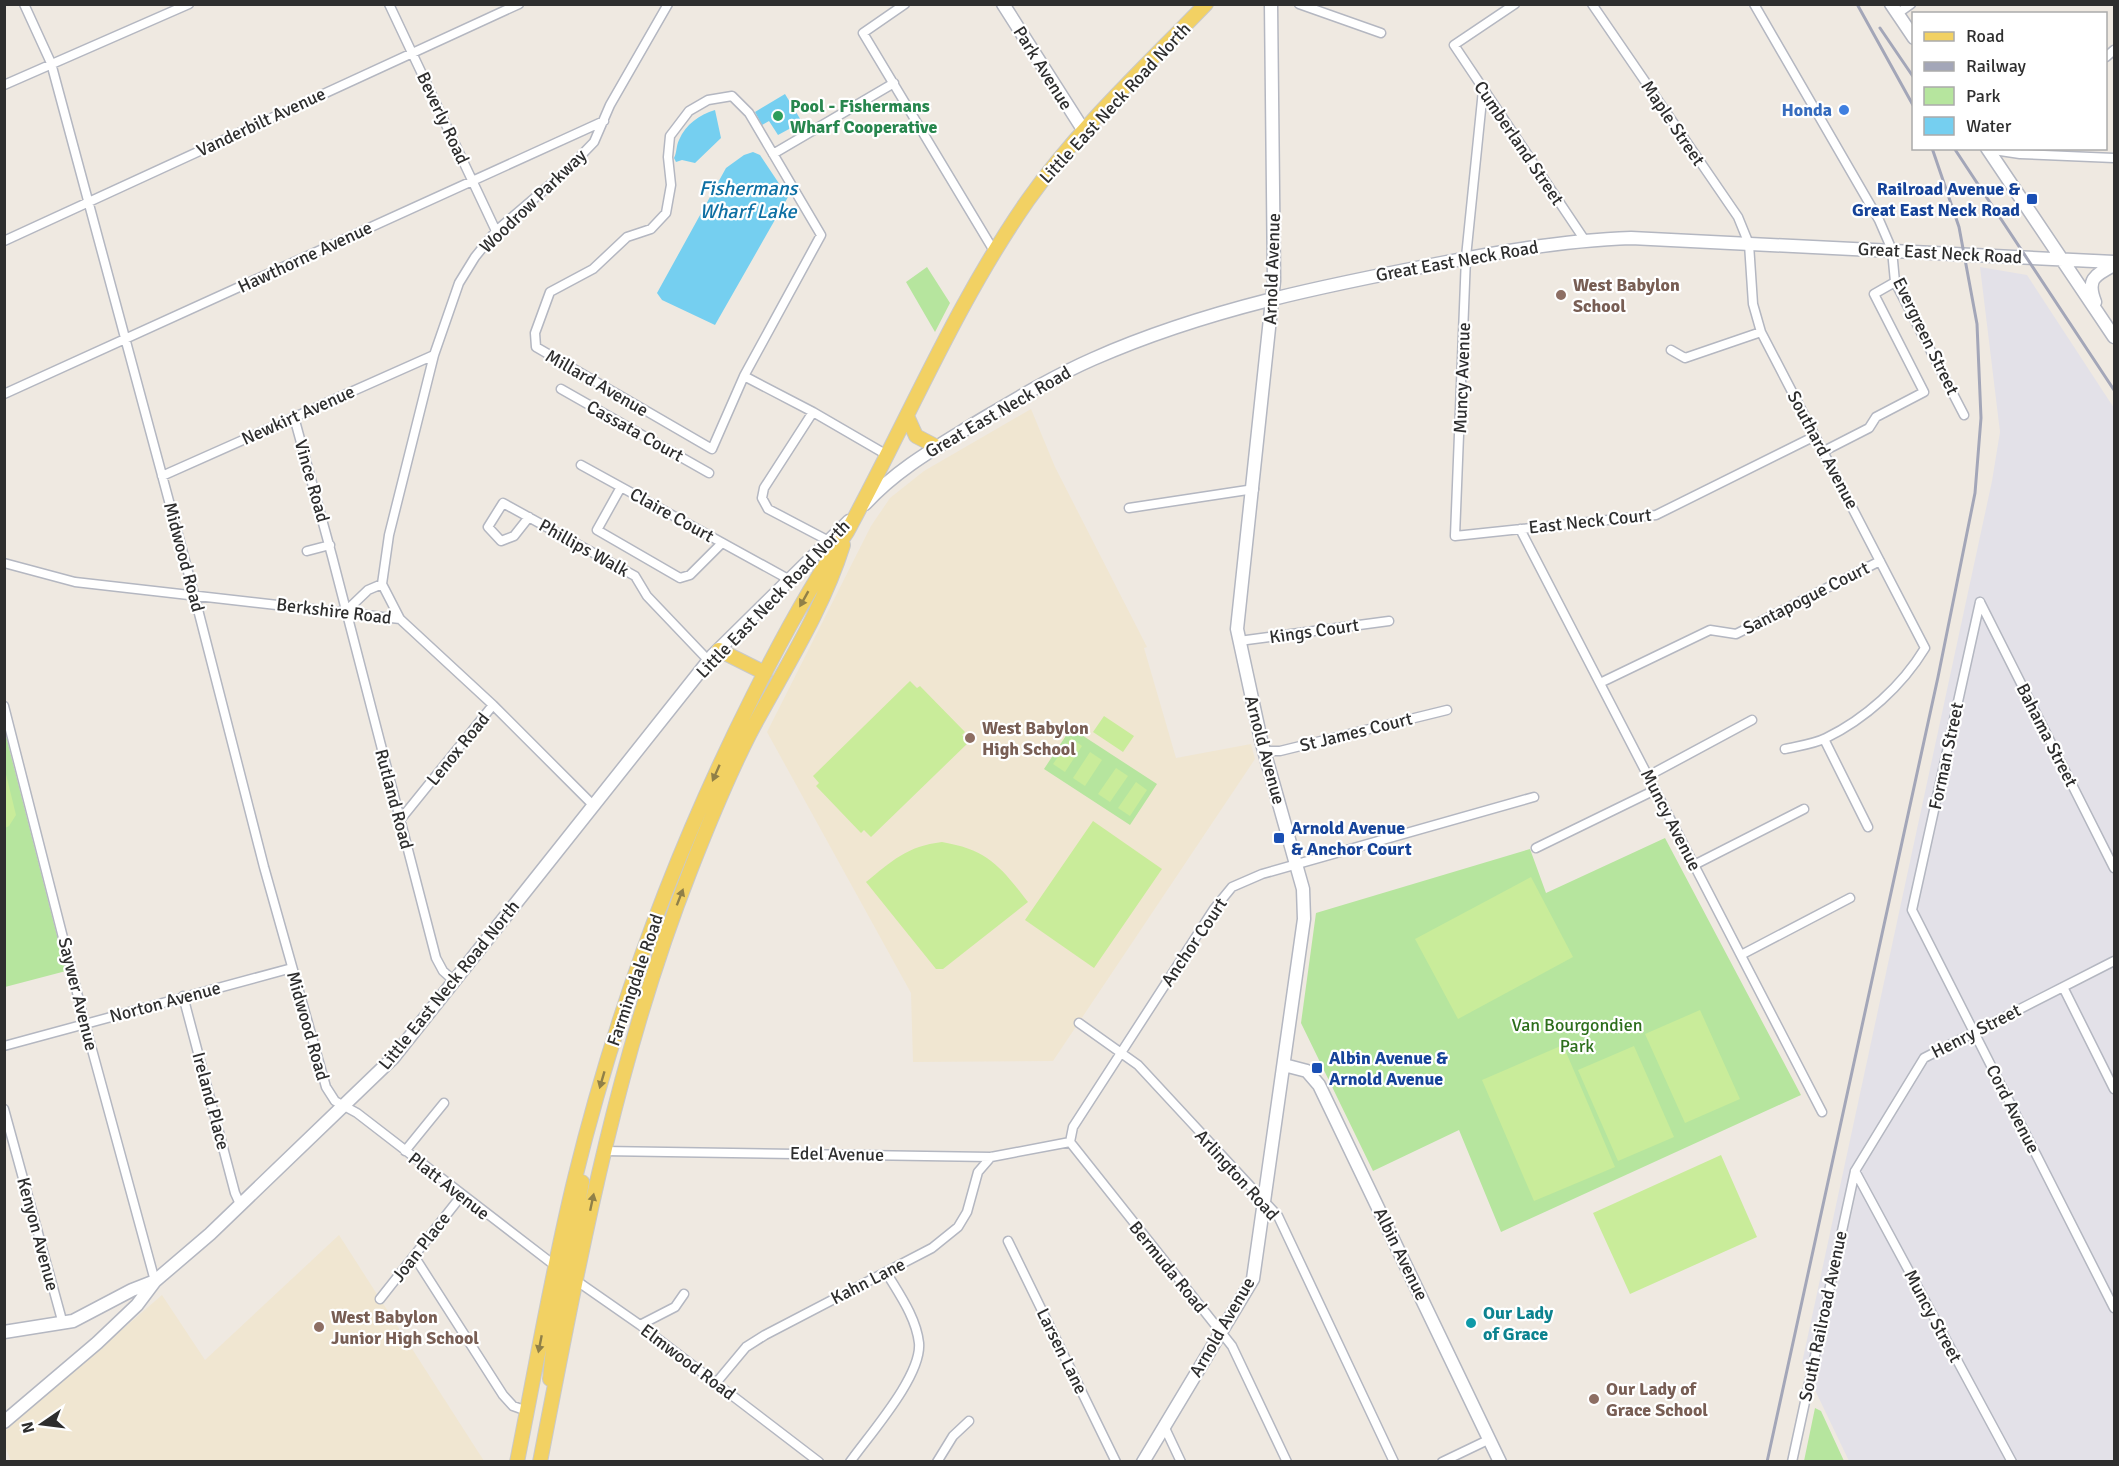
<svg xmlns="http://www.w3.org/2000/svg" width="2119" height="1466" viewBox="0 0 2119 1466" font-family="Signika,sans-serif">
  <style>
    .industrial { fill: #e3e1e8 }
    .education { fill: #f0e6d1 }
    .green { fill: #b6e59e }
    .pitch { fill: #c9ec9a }
    .water { fill: #75cff0 }
    .lines { fill: none; stroke-linecap: round; stroke-linejoin: round }
    .street-casing { stroke: #b4b7c1; stroke-width: 11 }
    .secondary-casing { stroke: #b4b7c1; stroke-width: 15 }
    .primary-casing { stroke: #c9c9c9; stroke-width: 16 }
    .street { stroke: #fff; stroke-width: 8 }
    .secondary { stroke: #fff; stroke-width: 12 }
    .primary { stroke: #f2d163; stroke-width: 14 }
    .rail { stroke: #a3a6b8; stroke-width: 3 }
    .oneway { fill: #908048 }
    .shop-dot { fill: #3f7fe0; stroke: #fff; stroke-width: 2 }
    .leisure-dot { fill: #2e9e5b; stroke: #fff; stroke-width: 2 }
    .transit-dot { fill: #1a4fb4; stroke: #fff; stroke-width: 2 }
    .education-dot { fill: #8d6e63; stroke: #fff; stroke-width: 2 }
    .culture-dot { fill: #0f9aa8; stroke: #fff; stroke-width: 2 }
    .labels { text-anchor: middle; dominant-baseline: central; stroke-width: 4.5; stroke-linejoin: round; paint-order: stroke }
    .street-label { font-size: 18px; fill: #2e2e2e; stroke: #fff }
    .leisure-label { font-size: 18px; font-weight: bold; fill: #27864d; stroke: #fff; text-anchor: start }
    .shop-label { font-size: 18px; font-weight: bold; fill: #366cbe; stroke: #fff; text-anchor: end }
    .transit-label { font-size: 18px; font-weight: bold; fill: #164399; stroke: #fff; text-anchor: start }
    .education-label { font-size: 18px; font-weight: bold; fill: #785e54; stroke: #fff; text-anchor: start }
    .park-label { font-size: 18px; fill: #2c6e1b; stroke: #fff }
    .culture-label { font-size: 18px; font-weight: bold; fill: #0d838f; stroke: #fff; text-anchor: start }
    .water-label { font-size: 20px; font-style: italic; fill: #0d6fa3; stroke: #fff }
  </style>
  <rect width="100%" height="100%" fill="#efe9e1"/>
  <path class="industrial" d="M 1980,267 L 2027,275 L 2114,408 L 2114,1461 L 1849,1461 L 1802,1363 L 1992,481 L 2000,432 Z"/>
  <path class="education" d="M 1031,409 L 1055,467 L 1147,647 L 1144,648 L 1176,758 L 1251,744 L 1255,759 L 1053,1061 L 913,1062 L 911,993 L 767,732 L 871,526 L 890,498 L 924,471 Z
    M 339,1235 L 484,1461 L 11,1462 L 5,1445 L 5,1431 L 162,1295 L 205,1360 Z"/>
  <path class="green" d="M 927,267 L 950,303 L 935,332 L 906,282 Z
    M 4,728 L 66,971 L 5,987 L 4,987 Z
    M 1071,728 L 1157,784 L 1130,825 L 1044,769 Z
    M 1665,838 L 1801,1095 L 1501,1232 L 1459,1130 L 1373,1171 L 1301,1023 L 1316,913 L 1530,849 L 1546,893 Z
    M 1815,1408 L 1821,1411 L 1844,1461 L 1804,1461 Z"/>
  <path class="pitch" d="M 910,681 L 917,688 L 920,686 L 965,732 L 962,735 L 969,742 L 871,837 L 864,830 L 861,833 L 816,786 L 819,783 L 813,776 Z
    M 1104,716 L 1134,736 L 1123,752 L 1093,732 Z
    M 1071,738 L 1082,746 L 1065,772 L 1053,764 Z
    M 1090,752 L 1102,760 L 1085,786 L 1073,778 Z
    M 4,766 L 16,815 L 9,826 L 5,828 Z
    M 1116,768 L 1128,776 L 1110,802 L 1098,794 Z
    M 1136,782 L 1147,790 L 1130,816 L 1118,808 Z
    M 1093,821 L 1162,869 L 1094,968 L 1025,920 Z
    M 942,842 C 988,850 1000,866 1028,902 L 943,969 L 936,969 L 866,882 C 892,861 907,846 942,842 Z
    M 1531,877 L 1573,957 L 1458,1019 L 1415,939 Z
    M 1700,1010 L 1740,1099 L 1685,1123 L 1645,1034 Z
    M 1563,1045 L 1615,1167 L 1534,1201 L 1482,1080 Z
    M 1634,1046 L 1674,1137 L 1618,1161 L 1578,1070 Z
    M 1721,1155 L 1757,1237 L 1630,1294 L 1593,1213 Z"/>
  <path class="water" d="M 785,94 L 802,122 L 778,135 L 769,121 L 762,125 L 755,112 Z
    M 715,110 L 721,138 L 695,163 L 682,160 L 676,162 L 674,158 C 677,152 676,146 679,140 C 686,124 699,115 715,110 Z
    M 753,152 L 760,155 L 788,197 L 715,325 L 662,300 L 657,293 L 726,168 L 744,155 Z"/>
  <g class="lines">
    <g class="street-casing">
      <path id="street" d="M 24,4 L 51,63 L 194,594 L 264,867 L 326,1087 L 335,1101 L 357,1113 L 558,1268
        M 389,4 L 496,231
        M 905,4 L 863,33 L 994,251
        M 1299,4 L 1381,33
        M 1515,4 L 1454,45 L 1584,239
        M 1592,4 L 1738,217 L 1749,244 L 1753,304 L 1761,332 L 1925,648 C 1902,686 1865,719 1826,738 C 1814,744 1798,746 1785,749
        M 1754,4 L 1879,220 L 1892,250 L 1895,282 L 1964,415
        M 1897,14 L 1911,4
        M 2106,57 L 2114,50
        M 4,85 L 189,4
        M 1483,90 L 1466,257 L 1455,536 L 1656,515 L 1815,436
        M 1987,149 L 2020,154 L 2114,158
        M 773,154 L 894,83
        M 4,241 L 519,4
        M 1671,350 L 1685,358 L 1761,332
        M 744,376 L 821,235 L 749,113 L 732,96 L 708,100 L 689,111 L 670,136 L 668,157 L 671,185 L 666,213 L 651,229 L 627,237 L 593,269 L 550,292 L 535,333 L 536,347 L 712,449 L 744,376 L 813,412 L 887,455
        M 561,389 L 709,473
        M 4,394 L 604,121
        M 813,412 L 764,488 L 762,498 L 768,509 L 829,541
        M 294,417 L 332,556 L 436,958 L 443,971 L 454,981
        M 1824,451 L 1869,428 L 1876,417 L 1924,392 L 1874,294 L 1895,282
        M 581,465 L 790,580
        M 162,476 L 434,355
        M 621,487 L 597,530 L 680,578 L 690,575 L 722,543
        M 1129,508 L 1254,489
        M 529,517 L 514,536 L 501,541 L 488,527 L 503,503 L 635,576 L 647,596 L 708,660
        M 1520,529 L 1822,1112
        M 307,551 L 330,545
        M 4,563 L 75,582 L 400,619 L 493,705 L 593,805
        M 1980,602 L 1912,910 L 2114,1308
        M 1980,602 L 2114,868
        M 345,612 L 368,590 L 382,584
        M 400,619 L 382,584 L 389,535 L 434,355 L 459,283 L 475,257 L 496,231 L 565,172 L 594,142 L 610,105 L 668,4
        M 1239,641 L 1389,621
        M 1600,683 L 1710,630 L 1736,634 L 1880,561
        M 4,706 L 85,1024 L 155,1281
        M 1824,739 L 1868,827
        M 1264,751 L 1280,751 L 1447,710
        M 1648,776 L 1752,720
        M 400,820 L 493,705
        M 1536,848 L 1655,790
        M 1694,865 L 1804,809
        M 1741,955 L 1850,898
        M 2063,987 L 2114,1089
        M 183,996 L 235,1193 L 240,1204
        M 1079,1023 L 1138,1065 L 1278,1216 L 1394,1462
        M 4,1046 L 292,968
        M 4,1109 L 63,1324
        M 1070,1142 L 1073,1127 L 1214,909 L 1232,887 L 1262,874 L 1534,797
        M 1070,1142 L 1232,1346 L 1287,1462
        M 405,1151 L 444,1103
        M 603,1151 L 991,1157 L 1070,1142
        M 1855,1171 L 2012,1462
        M 1008,1241 L 1116,1462
        M 414,1256 L 503,1395 L 513,1406 L 527,1411
        M 574,1279 L 640,1325 L 819,1462
        M 380,1299 L 462,1195
        M 640,1325 L 675,1307 L 684,1294
        M 716,1383 L 746,1347 L 765,1335 L 932,1248 L 958,1227 L 967,1212 L 978,1172 L 991,1157
        M 1164,1426 L 1181,1462
        M 850,1462 C 869,1435 922,1376 919,1343 C 916,1317 899,1294 886,1272
        M 937,1462 L 953,1436 L 969,1421
        M 1442,1462 L 1490,1439
        M 1792,1462 L 1855,1171 L 1924,1058 L 2114,961"/>
    </g>
    <g class="secondary-casing">
      <path id="secondary" d="M 1003,4 L 1084,131
        M 1891,4 L 1914,38
        M 1987,148 L 2114,337
        M 2095,302 C 2086,279 2095,275 2114,265
        M 865,504 C 896,470 935,448 974,424 C 1013,401 1052,377 1093,359 C 1206,309 1327,285 1447,262 C 1508,250 1569,240 1631,238 L 2114,262
        M 1284,1065 L 1307,1071 L 1319,1085 L 1500,1462
        M 4,1332 L 73,1321 L 132,1290 L 155,1281
        M 4,1422 L 97,1343 L 137,1305 L 155,1281 L 210,1234 L 393,1058 L 713,655 L 849,521
        M 1143,1462 L 1253,1279 L 1304,919 L 1303,889 L 1261,740 L 1237,629 L 1274,281 L 1271,4"/>
    </g>
    <g class="primary-casing">
      <path id="primary" d="M 907,416 L 916,436 L 937,447
        M 719,650 L 765,673
        M 550,1379 L 556,1319 L 582,1182
        M 517,1462 C 536,1367 552,1272 575,1178 C 616,1011 676,849 753,696 C 781,640 811,584 847,532 C 907,422 956,303 1028,200 C 1079,128 1145,67 1206,4
        M 540,1462 C 579,1261 615,1062 690,871 C 708,825 727,778 750,733 C 783,671 822,612 843,545"/>
    </g>
    <use href="#street" class="street"/>
    <use href="#secondary" class="secondary"/>
    <use href="#primary" class="primary"/>
    <path class="rail" d="M 1857,4 L 1914,107
      M 1880,28 L 1914,78
      M 1954,148 L 2114,390
      M 1767,1462 L 1938,677 L 1975,493 L 1981,418 L 1977,324 L 1959,227 L 1932,148"/>
  </g>
  <defs><path id="oneway-solid" d="M-6-.8H1V-3.2L6.5 0L1 3.2V.8H-6Z" transform="scale(1.5)"/></defs>
  <g class="oneway">
    <use href="#oneway-solid" transform="translate(804 599) rotate(119)"/>
    <use href="#oneway-solid" transform="translate(716 773) rotate(114)"/>
    <use href="#oneway-solid" transform="translate(680 897) rotate(-69)"/>
    <use href="#oneway-solid" transform="translate(602 1080) rotate(106)"/>
    <use href="#oneway-solid" transform="translate(592 1202) rotate(-78)"/>
    <use href="#oneway-solid" transform="translate(540 1344) rotate(101)"/>
  </g>
  <circle class="shop-dot" cx="1844" cy="110" r="6"/>
  <circle class="leisure-dot" cx="778" cy="116" r="6"/>
  <g class="transit-dot">
    <rect x="2026" y="193" width="12" height="12" rx="3"/>
    <rect x="1273" y="832" width="12" height="12" rx="3"/>
    <rect x="1311" y="1062" width="12" height="12" rx="3"/>
  </g>
  <g class="education-dot">
    <circle cx="1561" cy="295" r="6"/>
    <circle cx="970" cy="738" r="6"/>
    <circle cx="319" cy="1327" r="6"/>
    <circle cx="1594" cy="1399" r="6"/>
  </g>
  <circle class="culture-dot" cx="1471" cy="1323" r="6"/>
  <g class="labels">
    <g class="street-label">
      <text transform="translate(1043 68) rotate(58)">Park Avenue</text>
      <text transform="translate(1115 103) rotate(-47)">Little East Neck Road North</text>
      <text transform="translate(443 118) rotate(65)">Beverly Road</text>
      <text transform="translate(261 122) rotate(-25)">Vanderbilt Avenue</text>
      <text transform="translate(1673 123) rotate(56)">Maple Street</text>
      <text transform="translate(1519 143) rotate(56)">Cumberland Street</text>
      <text transform="translate(533 201) rotate(-44)">Woodrow Parkway</text>
      <text transform="translate(1940 253) rotate(3)">Great East Neck Road</text>
      <text transform="translate(305 257) rotate(-25)">Hawthorne Avenue</text>
      <text transform="translate(1457 261) rotate(-10)">Great East Neck Road</text>
      <text transform="translate(1272 269) rotate(-88)">Arnold Avenue</text>
      <text transform="translate(1926 336) rotate(64)">Evergreen Street</text>
      <text transform="translate(1462 378) rotate(-88)">Muncy Avenue</text>
      <text transform="translate(597 383) rotate(30)">Millard Avenue</text>
      <text transform="translate(998 412) rotate(-30)">Great East Neck Road</text>
      <text transform="translate(298 415) rotate(-24)">Newkirt Avenue</text>
      <text transform="translate(635 431) rotate(29)">Cassata Court</text>
      <text transform="translate(1823 450) rotate(62)">Southard Avenue</text>
      <text transform="translate(312 481) rotate(74)">Vince Road</text>
      <text transform="translate(672 515) rotate(29)">Claire Court</text>
      <text transform="translate(1590 521) rotate(-6)">East Neck Court</text>
      <text transform="translate(584 548) rotate(29)">Phillips Walk</text>
      <text transform="translate(184 557) rotate(75)">Midwood Road</text>
      <text transform="translate(1806 598) rotate(-27)">Santapogue Court</text>
      <text transform="translate(773 599) rotate(-46)">Little East Neck Road North</text>
      <text transform="translate(334 611) rotate(7)">Berkshire Road</text>
      <text transform="translate(1314 631) rotate(-8)">Kings Court</text>
      <text transform="translate(1356 732) rotate(-14)">St James Court</text>
      <text transform="translate(2047 735) rotate(63)">Bahama Street</text>
      <text transform="translate(458 749) rotate(-51)">Lenox Road</text>
      <text transform="translate(1265 750) rotate(75)">Arnold Avenue</text>
      <text transform="translate(1946 756) rotate(-78)">Forman Street</text>
      <text transform="translate(394 799) rotate(75)">Rutland Road</text>
      <text transform="translate(1671 820) rotate(63)">Muncy Avenue</text>
      <text transform="translate(1194 942) rotate(-56)">Anchor Court</text>
      <text transform="translate(635 980) rotate(-71)">Farmingdale Road</text>
      <text transform="translate(449 985) rotate(-51)">Little East Neck Road North</text>
      <text transform="translate(78 994) rotate(76)">Saywer Avenue</text>
      <text transform="translate(165 1002) rotate(-15)">Norton Avenue</text>
      <text transform="translate(308 1026) rotate(74)">Midwood Road</text>
      <text transform="translate(1976 1031) rotate(-27)">Henry Street</text>
      <text transform="translate(211 1101) rotate(75)">Ireland Place</text>
      <text transform="translate(2013 1109) rotate(63)">Cord Avenue</text>
      <text transform="translate(837 1154) rotate(1)">Edel Avenue</text>
      <text transform="translate(1237 1175) rotate(48)">Arlington Road</text>
      <text transform="translate(449 1186) rotate(38)">Platt Avenue</text>
      <text transform="translate(38 1234) rotate(75)">Kenyon Avenue</text>
      <text transform="translate(421 1247) rotate(-52)">Joan Place</text>
      <text transform="translate(1401 1254) rotate(64)">Albin Avenue</text>
      <text transform="translate(1168 1267) rotate(51)">Bermuda Road</text>
      <text transform="translate(868 1281) rotate(-27)">Kahn Lane</text>
      <text transform="translate(1823 1316) rotate(-78)">South Railroad Avenue</text>
      <text transform="translate(1933 1316) rotate(62)">Muncy Street</text>
      <text transform="translate(1222 1327) rotate(-60)">Arnold Avenue</text>
      <text transform="translate(1062 1351) rotate(64)">Larsen Lane</text>
      <text transform="translate(688 1362) rotate(37)">Elmwood Road</text>
    </g>
    <g class="leisure-label">
      <text x="790" y="106">Pool - Fishermans<tspan x="790" dy="21">Wharf Cooperative</tspan></text>
    </g>
    <g class="shop-label">
      <text x="1832" y="110">Honda</text>
    </g>
    <g class="transit-label">
      <text x="2020" y="189" text-anchor="end">Railroad Avenue &amp;<tspan x="2020" dy="21">Great East Neck Road</tspan></text>
      <text x="1291" y="828">Arnold Avenue<tspan x="1291" dy="21">&amp; Anchor Court</tspan></text>
      <text x="1329" y="1058">Albin Avenue &amp;<tspan x="1329" dy="21">Arnold Avenue</tspan></text>
    </g>
    <g class="education-label">
      <text x="1573" y="285">West Babylon<tspan x="1573" dy="21">School</tspan></text>
      <text x="982" y="728">West Babylon<tspan x="982" dy="21">High School</tspan></text>
      <text x="331" y="1317">West Babylon<tspan x="331" dy="21">Junior High School</tspan></text>
      <text x="1606" y="1389">Our Lady of<tspan x="1606" dy="21">Grace School</tspan></text>
    </g>
    <g class="park-label">
      <text x="1577" y="1025">Van Bourgondien<tspan x="1577" dy="21">Park</tspan></text>
    </g>
    <g class="culture-label">
      <text x="1483" y="1313">Our Lady<tspan x="1483" dy="21">of Grace</tspan></text>
    </g>
    <g class="water-label">
      <text x="748" y="188">Fishermans<tspan x="748" dy="23">Wharf Lake</tspan></text>
    </g>
  </g>
  <rect width="2119" height="1466" fill="none" stroke="#2e2e2e" stroke-width="12"/>
  <rect x="1912" y="12" width="195" height="138" fill="#ffffff" stroke="#ababab" stroke-width="1.5"/>
  <rect x="1924" y="32" width="30" height="9" fill="#f2d163" stroke="#ababab" stroke-width="1.5"/>
  <text x="1966" y="42" font-size="18" fill="#2e2e2e">Road</text>
  <rect x="1924" y="62" width="30" height="9" fill="#a3a6b8" stroke="#ababab" stroke-width="1.5"/>
  <text x="1966" y="72" font-size="18" fill="#2e2e2e">Railway</text>
  <rect x="1924" y="87" width="30" height="18" fill="#b6e59e" stroke="#ababab" stroke-width="1.5"/>
  <text x="1966" y="102" font-size="18" fill="#2e2e2e">Park</text>
  <rect x="1924" y="117" width="30" height="18" fill="#75cff0" stroke="#ababab" stroke-width="1.5"/>
  <text x="1966" y="132" font-size="18" fill="#2e2e2e">Water</text>
  <g transform="translate(42 1424) rotate(256)" stroke="#ffffff" stroke-width="4.5" paint-order="stroke">
  <path d="M0-4.5L10 22L0 15L-10 22Z" fill="#2e2e2e"/>
  <text y="-9" font-size="16" font-weight="bold" text-anchor="middle" fill="#2e2e2e">N</text>
  </g>
</svg>
